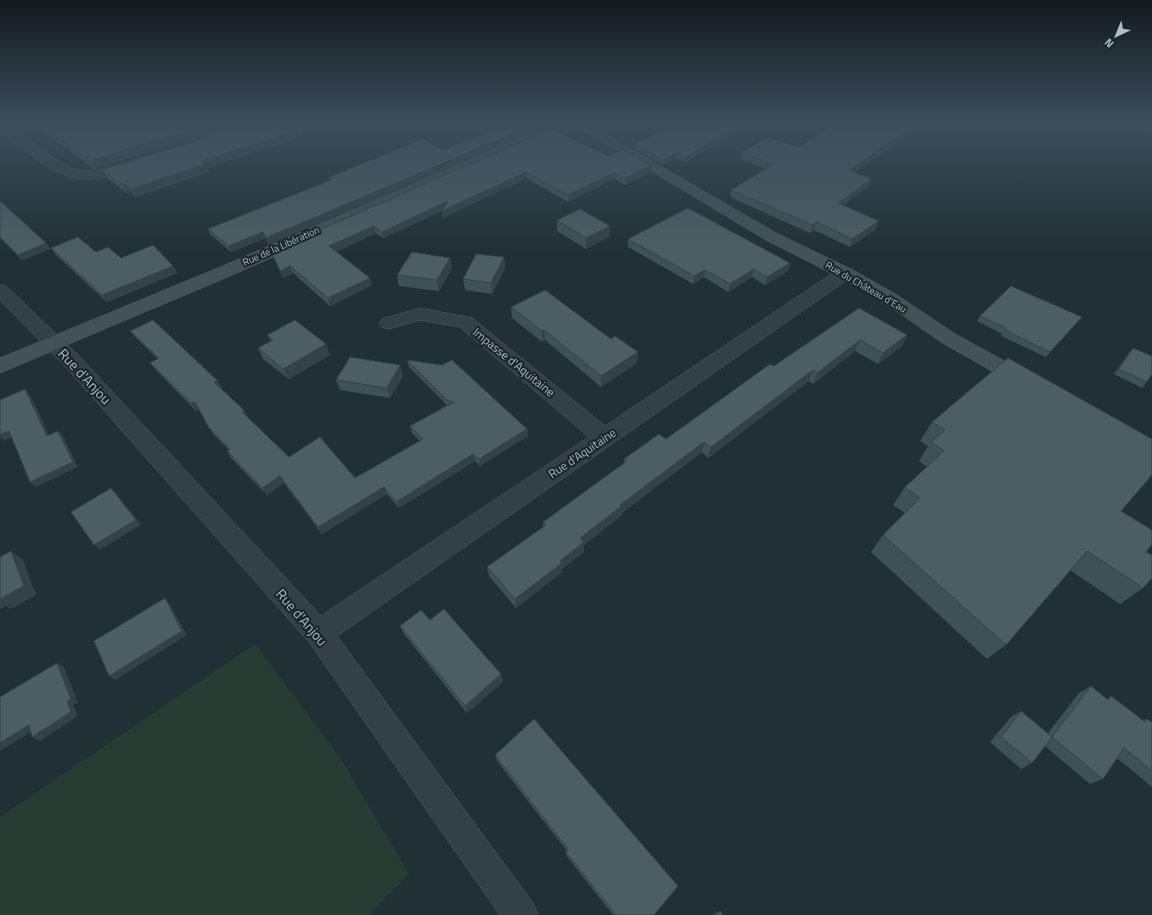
<svg xmlns="http://www.w3.org/2000/svg" width="1152" height="915" viewBox="0 0 1152 915" font-family="'Titillium Web',sans-serif">
  <style>
    .green { fill: #283c33 }
    .lines { fill: none; stroke-linecap: round; stroke-linejoin: round }
    .street-casing { stroke: #515f62; stroke-width: 1 }
    .secondary-casing { stroke: #515f62; stroke-width: 1 }
    .street { fill: #334144; fill-rule: evenodd }
    .secondary { fill: #425257; fill-rule: evenodd }
    .wall { fill: #405154 }
    .shaded-wall { fill: #344245 }
    .building { fill: #4b5e62; stroke: #344245 }
    .labels { text-anchor: middle; dominant-baseline: central; stroke-width: 4; stroke-linejoin: round; paint-order: stroke }
    .far-street-label { font-size: 10px; fill: #adbdc1; stroke: #192629 }
    .street-label { font-size: 12px; fill: #adbdc1; stroke: #192629 }
    .near-street-label { font-size: 14px; fill: #adbdc1; stroke: #192629 }
  </style>
  <rect width="100%" height="100%" fill="#203034"/>
  <path class="green" d="M 255,644 L 341,759 L 409,874 L 369,915 L 0,915 L 0,817 Z"/>
  <g class="lines">
    <g class="street-casing">
      <path id="street" d="M 192,124 L 207,124 L 211,125 L 216,137 L 214,140 L 188,151 L 178,151 L 176,148 L 178,145 L 202,135 L 200,130 Z
        M 0,125 L 15,129 L 50,156 L 77,171 L 100,170 L 133,160 L 138,161 L 140,164 C 136,170 125,172 118,174 C 66,191 44,164 5,135 L 0,133 Z
        M 845,268 L 851,269 L 853,273 L 851,277 L 337,636 L 533,903 L 538,915 L 500,915 L 309,642 L 64,365 L 0,300 L 0,285 L 6,286 L 78,355 L 321,616 L 589,437 L 460,327 L 420,320 L 388,329 L 382,327 L 379,323 L 382,319 L 420,308 L 472,318 L 605,426 L 839,269 Z"/>
    </g>
    <g class="secondary-casing">
      <path id="secondary" d="M 552,124 L 568,124 L 566,127 L 230,276 L 0,373 L 0,358 L 218,268 Z
        M 574,124 L 588,124 L 778,234 L 851,269 L 897,295 L 955,334 L 1032,376 L 1035,381 L 1032,386 L 1025,388 L 1018,386 L 941,342 L 885,303 L 839,277 L 766,240 Z"/>
    </g>
    <use href="#street" class="street"/>
    <use href="#secondary" class="secondary"/>
  </g>
  <path class="wall" d="M 39,124 L 193,124 L 197,127 L 200,134 L 188,140 L 94,169 L 44,132 Z
    M 211,124 L 291,124 L 301,129 L 303,136 L 207,168 L 209,172 L 136,197 L 131,192 L 127,193 L 107,178 L 102,170 L 196,141 L 211,134 L 214,129 Z
    M 488,124 L 549,124 L 268,245 L 266,238 L 231,252 L 211,235 L 208,229 L 330,180 L 329,177 L 443,150 L 497,127 Z
    M 1107,124 L 1152,124 L 1152,133 L 1133,127 L 1128,130 Z
    M 915,125 L 912,132 L 855,172 L 871,179 L 869,186 L 843,205 L 876,229 L 850,247 L 814,230 L 810,233 L 730,197 L 731,190 L 765,169 L 741,159 L 742,152 L 799,147 Z
    M 551,129 L 609,156 L 650,172 L 625,185 L 614,179 L 568,202 L 526,178 L 443,218 L 442,211 L 383,238 L 376,233 L 336,252 L 370,278 L 372,285 L 330,306 L 293,273 L 283,278 L 271,251 Z
    M 732,135 L 685,162 L 676,158 L 663,165 L 634,149 L 635,144 Z
    M 0,201 L 46,243 L 50,249 L 22,260 L 0,238 Z
    M 557,220 L 610,226 L 609,237 L 586,249 L 557,231 Z
    M 628,239 L 790,263 L 788,271 L 765,285 L 752,277 L 728,292 L 704,277 L 693,284 L 628,247 Z
    M 51,248 L 96,252 L 121,258 L 173,266 L 177,273 L 107,302 L 56,255 Z
    M 504,257 L 505,268 L 492,294 L 465,290 L 463,279 Z
    M 450,258 L 452,268 L 439,291 L 399,286 L 397,275 Z
    M 511,307 L 611,339 L 638,352 L 637,363 L 601,387 L 545,340 L 542,342 L 512,318 Z
    M 859,308 L 907,335 L 902,346 L 878,364 L 855,351 L 813,384 L 809,381 L 708,458 L 702,452 L 622,513 L 621,516 L 584,545 L 584,552 L 562,569 L 562,572 L 516,608 L 489,576 L 487,567 L 543,527 L 543,522 L 624,464 L 624,459 L 666,439 Z
    M 980,316 L 1082,317 L 1046,357 L 1001,336 L 1002,334 L 977,321 Z
    M 130,331 L 222,388 L 221,389 L 244,410 L 248,417 L 248,418 L 289,457 L 355,478 L 420,441 L 412,433 L 410,426 L 447,405 L 409,367 L 407,360 L 527,429 L 528,436 L 480,466 L 475,461 L 399,508 L 387,494 L 322,534 L 284,483 L 267,495 L 231,458 L 227,451 L 229,450 L 214,435 L 209,428 L 199,409 L 196,411 L 156,370 L 150,363 L 158,359 L 136,338 Z
    M 267,335 L 330,355 L 289,379 L 263,359 L 258,348 L 271,341 Z
    M 1133,348 L 1147,382 L 1142,388 L 1114,374 L 1128,354 Z
    M 403,376 L 390,398 L 340,390 L 336,380 Z
    M 932,422 L 1121,511 L 1146,552 L 1143,588 L 1120,604 L 1070,570 L 1006,645 L 987,659 L 871,552 L 883,535 L 905,513 L 893,505 L 905,487 L 927,467 L 919,461 L 928,446 L 920,441 Z
    M 430,620 L 503,682 L 467,713 L 404,634 L 400,626 Z
    M 1091,686 L 1107,699 L 1111,696 L 1143,720 L 1147,719 L 1152,722 L 1152,787 L 1117,758 L 1103,779 L 1090,784 L 1045,746 L 1032,763 L 1021,769 L 990,742 L 1011,717 L 1021,711 L 1048,733 L 1079,693 Z
    M 495,755 L 654,915 L 613,915 L 566,855 L 566,852 L 567,851 L 497,761 Z
    M 720,911 L 723,915 L 714,915 L 716,913 Z"/>
  <path class="shaded-wall" d="M 536,124 L 549,124 L 268,245 L 266,238 Z
    M 1133,124 L 1135,124 L 1133,127 L 1128,130 Z
    M 915,125 L 912,132 L 847,178 L 849,170 Z
    M 197,127 L 200,134 L 188,140 L 94,169 L 90,161 Z
    M 301,129 L 303,136 L 207,168 L 209,172 L 136,197 L 131,189 L 202,161 Z
    M 733,130 L 732,135 L 685,162 L 685,157 Z
    M 677,153 L 676,158 L 663,165 L 663,160 Z
    M 651,165 L 650,172 L 625,185 L 625,178 Z
    M 526,172 L 526,178 L 443,218 L 442,211 L 383,238 L 382,232 L 448,201 Z
    M 614,173 L 614,179 L 568,202 L 568,195 Z
    M 871,179 L 869,186 L 835,210 L 838,203 Z
    M 126,184 L 131,192 L 127,193 L 123,185 Z
    M 879,221 L 876,229 L 850,247 L 852,239 Z
    M 817,222 L 814,230 L 810,233 L 812,225 Z
    M 374,226 L 376,233 L 332,254 L 329,246 Z
    M 610,226 L 609,237 L 586,249 L 586,238 Z
    M 263,232 L 266,238 L 231,252 L 228,246 Z
    M 46,243 L 50,249 L 22,260 L 18,255 Z
    M 504,257 L 505,268 L 492,294 L 491,283 Z
    M 450,258 L 452,268 L 439,291 L 437,280 Z
    M 790,263 L 788,271 L 765,285 L 767,277 Z
    M 173,266 L 177,273 L 107,302 L 102,295 Z
    M 290,266 L 293,273 L 283,278 L 280,271 Z
    M 754,269 L 752,277 L 728,292 L 730,284 Z
    M 705,270 L 704,277 L 693,284 L 694,276 Z
    M 370,278 L 372,285 L 330,306 L 328,298 Z
    M 1082,317 L 1077,323 L 1046,357 L 1050,352 Z
    M 544,330 L 545,340 L 542,342 L 542,331 Z
    M 907,335 L 902,346 L 878,364 L 883,353 Z
    M 860,340 L 855,351 L 813,384 L 817,373 Z
    M 326,344 L 330,355 L 289,379 L 283,369 Z
    M 638,352 L 637,363 L 601,387 L 601,376 Z
    M 400,365 L 403,376 L 390,398 L 387,388 Z
    M 813,370 L 809,381 L 708,458 L 711,447 Z
    M 218,381 L 222,388 L 219,390 L 214,382 Z
    M 25,389 L 30,395 L 52,441 L 47,436 Z
    M 195,402 L 200,409 L 196,411 L 191,403 Z
    M 244,410 L 248,417 L 246,419 L 242,412 Z
    M 527,429 L 528,436 L 480,466 L 479,459 Z
    M 9,431 L 14,436 L 4,441 L 0,437 L 0,435 Z
    M 58,431 L 63,436 L 78,467 L 36,487 L 30,482 Z
    M 704,442 L 702,452 L 622,513 L 621,516 L 584,545 L 584,552 L 562,569 L 562,572 L 516,608 L 515,599 L 560,561 L 580,538 L 620,505 Z
    M 473,454 L 475,461 L 399,508 L 396,502 Z
    M 280,476 L 284,483 L 267,495 L 262,488 Z
    M 384,487 L 387,494 L 322,534 L 318,527 Z
    M 111,488 L 116,493 L 141,525 L 100,550 L 94,545 Z
    M 11,551 L 23,560 L 36,595 L 11,609 L 6,606 L 0,609 L 0,598 Z
    M 165,598 L 169,603 L 187,635 L 115,680 L 109,676 Z
    M 57,663 L 64,667 L 78,703 L 73,705 L 78,716 L 40,741 L 32,737 L 67,701 Z
    M 501,674 L 503,682 L 467,713 L 465,706 Z
    M 29,725 L 36,729 L 0,751 L 0,743 Z"/>
  <path class="building" d="M 39,124 L 193,124 L 197,127 L 185,132 L 90,161 Z
    M 212,124 L 291,124 L 301,129 L 202,161 L 205,164 L 131,189 L 126,184 L 123,185 L 102,170 L 196,141 L 211,134 L 214,129 Z
    M 501,124 L 536,124 L 266,238 L 263,232 L 228,246 L 208,229 L 333,179 L 329,177 L 423,139 L 443,150 L 504,125 Z
    M 674,124 L 715,124 L 733,130 L 685,157 L 677,153 L 663,160 L 635,144 Z
    M 837,124 L 910,124 L 915,125 L 849,170 L 871,179 L 838,203 L 879,221 L 852,239 L 817,222 L 812,225 L 731,190 L 773,164 L 742,152 L 768,137 L 799,147 Z
    M 551,129 L 609,156 L 623,149 L 651,165 L 625,178 L 614,173 L 568,195 L 526,172 L 442,211 L 448,201 L 382,232 L 374,226 L 329,246 L 370,278 L 328,298 L 290,266 L 280,271 L 271,251 Z
    M 0,201 L 46,243 L 18,255 L 0,237 Z
    M 688,208 L 790,263 L 767,277 L 754,269 L 730,284 L 705,270 L 694,276 L 628,239 Z
    M 580,209 L 610,226 L 586,238 L 557,220 Z
    M 78,237 L 96,252 L 108,247 L 121,258 L 153,245 L 173,266 L 102,295 L 51,248 Z
    M 412,252 L 450,258 L 437,280 L 397,275 Z
    M 476,254 L 504,257 L 491,283 L 463,279 Z
    M 1011,286 L 1082,317 L 1050,352 L 1005,330 L 1007,328 L 980,316 Z
    M 545,290 L 611,339 L 615,336 L 638,352 L 601,376 L 544,330 L 542,331 L 511,307 Z
    M 859,308 L 907,335 L 883,353 L 860,340 L 817,373 L 813,370 L 711,447 L 704,442 L 620,505 L 622,506 L 580,538 L 584,542 L 560,561 L 562,563 L 515,599 L 487,567 L 546,525 L 543,522 L 627,461 L 624,459 L 659,434 L 666,439 L 770,364 L 774,366 Z
    M 153,320 L 218,381 L 214,382 L 244,410 L 242,412 L 289,457 L 320,437 L 355,478 L 423,439 L 410,426 L 454,402 L 448,401 L 407,360 L 442,365 L 452,360 L 527,429 L 479,459 L 473,454 L 396,502 L 384,487 L 318,527 L 280,476 L 262,488 L 227,451 L 230,449 L 209,428 L 195,402 L 191,403 L 150,363 L 159,358 L 130,331 Z
    M 295,320 L 326,344 L 283,369 L 258,348 L 273,340 L 267,335 Z
    M 1133,348 L 1152,356 L 1152,374 L 1147,382 L 1119,369 Z
    M 350,357 L 400,365 L 387,388 L 336,380 Z
    M 1008,358 L 1152,439 L 1152,475 L 1121,511 L 1152,530 L 1152,544 L 1146,552 L 1152,555 L 1152,578 L 1143,588 L 1087,551 L 1006,645 L 883,535 L 920,498 L 905,487 L 944,451 L 931,442 L 945,430 L 932,422 Z
    M 25,389 L 47,436 L 58,431 L 73,462 L 30,482 L 9,431 L 0,435 L 0,400 Z
    M 111,488 L 136,520 L 94,545 L 71,512 Z
    M 11,551 L 24,586 L 0,599 L 0,557 Z
    M 165,598 L 182,631 L 109,676 L 94,641 Z
    M 444,609 L 501,674 L 465,706 L 400,626 L 421,610 L 430,620 Z
    M 57,663 L 71,699 L 67,701 L 71,712 L 32,737 L 29,725 L 0,743 L 0,697 Z
    M 1091,686 L 1108,700 L 1111,696 L 1145,722 L 1147,719 L 1152,722 L 1152,771 L 1124,748 L 1103,779 L 1052,737 L 1032,763 L 1001,737 L 1021,711 L 1052,737 Z
    M 534,719 L 678,886 L 654,915 L 616,915 L 566,852 L 568,849 L 495,755 Z
    M 720,911 L 723,915 L 717,915 Z"/>
  <linearGradient id="sky" x2="0" y2="1"><stop stop-color="#121a1d"/><stop offset="0.49" stop-color="#3c4e5c"/><stop offset="1" stop-color="#3c4e5c" stop-opacity="0"/></linearGradient>
  <rect width="1152" height="252" fill="url(#sky)"/>
  <g class="labels">
    <g class="far-street-label">
      <text transform="translate(281 246) rotate(-24)">Rue de la Libération</text>
      <text transform="translate(866 287) rotate(30)">Rue du Château d'Eau</text>
    </g>
    <g class="street-label">
      <text transform="translate(514 362) rotate(39)">Impasse d'Aquitaine</text>
      <text transform="translate(582 453) rotate(-34)">Rue d'Aquitaine</text>
    </g>
    <g class="near-street-label">
      <text transform="translate(85 376) rotate(47)">Rue d'Anjou</text>
      <text transform="translate(302 617) rotate(49)">Rue d'Anjou</text>
    </g>
  </g>
  <g transform="translate(1116 36) rotate(224)" stroke="#192629" stroke-width="3" paint-order="stroke">
  <path d="M0-3L7 15L0 10L-7 15Z" fill="#adbdc1"/>
  <text y="-6" font-size="11" font-weight="bold" text-anchor="middle" fill="#adbdc1">N</text>
  </g>
</svg>
